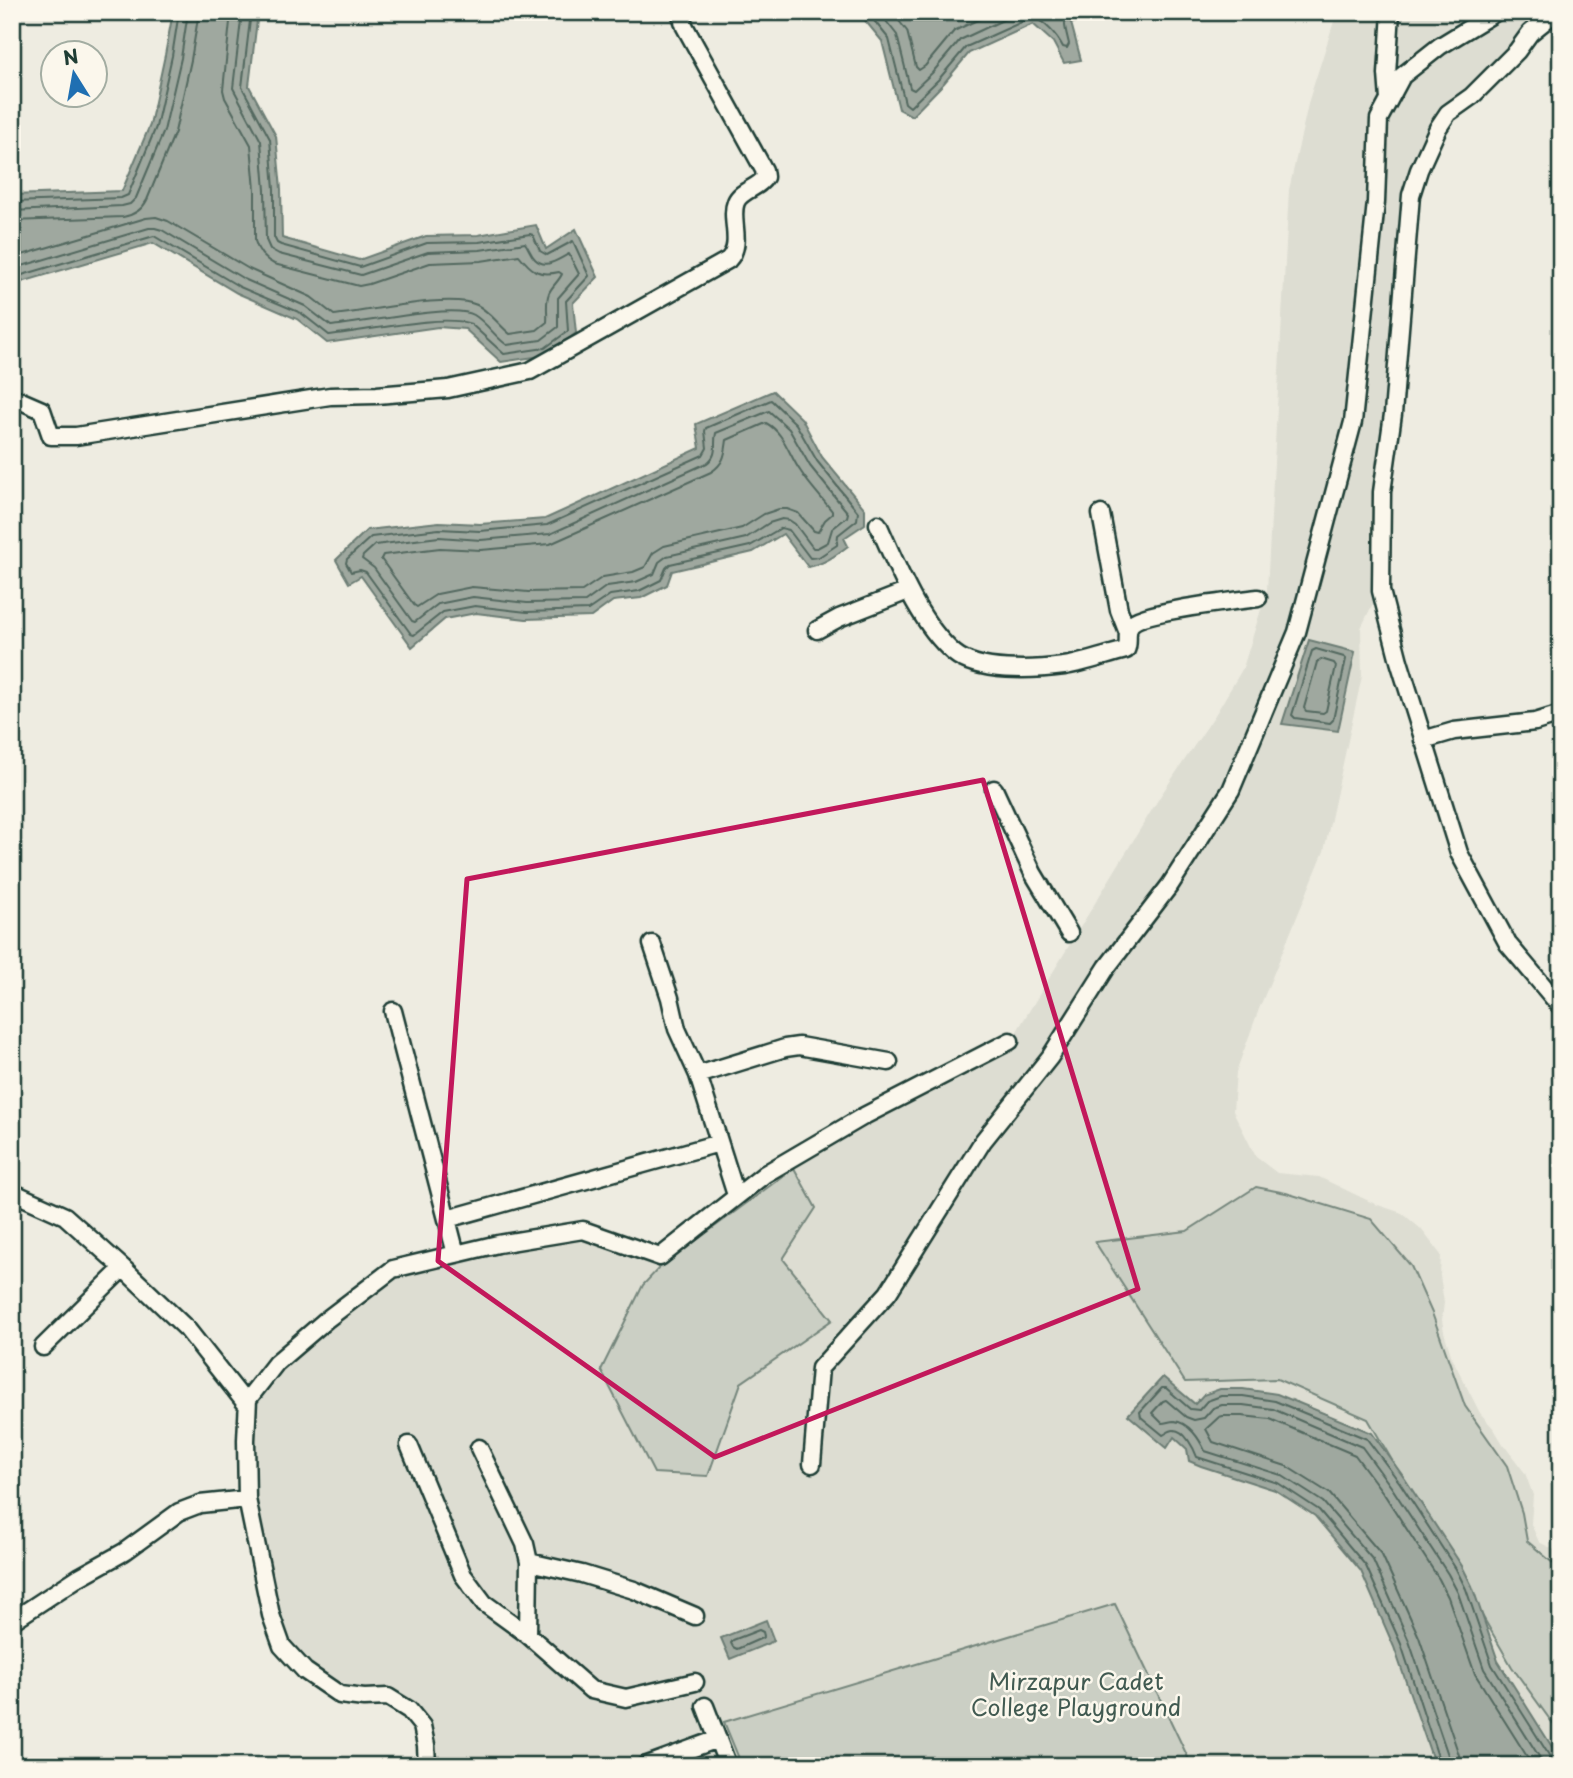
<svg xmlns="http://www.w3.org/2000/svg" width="1573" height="1778" viewBox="0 0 1573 1778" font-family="'Playpen Sans',sans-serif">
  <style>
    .built { fill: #ddddd2 }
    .green { fill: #cbcfc4; stroke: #75867c; stroke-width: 2 }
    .water { fill: #9fa89f; stroke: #6c7d74; stroke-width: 2 }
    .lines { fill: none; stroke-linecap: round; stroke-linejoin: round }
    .shore { stroke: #52685f; stroke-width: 2 }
    .minor-casing { stroke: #1f3d34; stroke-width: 21 }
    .minor { stroke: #fbf7ec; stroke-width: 16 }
    .marked { fill: none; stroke: #c2185b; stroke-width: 5; stroke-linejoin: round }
    .labels { text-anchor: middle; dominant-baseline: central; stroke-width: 5; stroke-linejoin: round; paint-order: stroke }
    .park-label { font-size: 23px; fill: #415a51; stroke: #fbf7ec }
  </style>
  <rect width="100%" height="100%" fill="#eeece1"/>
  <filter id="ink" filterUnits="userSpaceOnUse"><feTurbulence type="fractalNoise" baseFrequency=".0143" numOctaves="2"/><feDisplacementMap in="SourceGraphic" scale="14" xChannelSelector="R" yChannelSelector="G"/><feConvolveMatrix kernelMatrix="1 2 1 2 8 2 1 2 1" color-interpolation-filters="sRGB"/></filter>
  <g filter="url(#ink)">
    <path class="built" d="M 1337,12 L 1548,12 L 1470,94 L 1415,168 L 1379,591 L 1361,628 L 1362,676 L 1324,851 L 1259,1009 L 1236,1072 L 1233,1111 L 1256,1157 L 1277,1173 L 1319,1177 L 1375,1204 L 1402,1213 L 1421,1229 L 1441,1255 L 1440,1276 L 1444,1302 L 1442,1320 L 1444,1332 L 1452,1358 L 1480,1413 L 1494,1429 L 1503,1444 L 1525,1473 L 1533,1495 L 1531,1524 L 1539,1542 L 1555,1550 L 1561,1557 L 1561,1766 L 432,1766 L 411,1709 L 341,1694 L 283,1646 L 249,1504 L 249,1400 L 276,1363 L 394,1271 L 582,1233 L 662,1259 L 765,1176 L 1014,1042 L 1017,1031 L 1161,795 L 1215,715 L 1243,668 L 1267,590 L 1289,190 L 1309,100 Z"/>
    <path class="green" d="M 794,1168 L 816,1208 L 783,1259 L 832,1320 L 741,1383 L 708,1476 L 654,1473 L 601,1370 L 643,1285 L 659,1268 Z
      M 1256,1187 L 1286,1193 L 1371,1219 L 1411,1266 L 1432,1313 L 1465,1406 L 1507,1466 L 1522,1513 L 1527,1541 L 1561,1570 L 1561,1735 L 1512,1667 L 1368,1419 L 1277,1379 L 1185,1382 L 1095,1242 L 1187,1231 Z
      M 1115,1604 L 1192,1766 L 742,1766 L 724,1722 Z"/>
    <path class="water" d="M 173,12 L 258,12 L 249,86 L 276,136 L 281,189 L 282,238 L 359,260 L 426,236 L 478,235 L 536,225 L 546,249 L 576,229 L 598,277 L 573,303 L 576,333 L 548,355 L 501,362 L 465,329 L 438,327 L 327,343 L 297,319 L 237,293 L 153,243 L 12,285 L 12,195 L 122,191 L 150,125 L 165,55 Z
      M 858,12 L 1110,12 L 1111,15 L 1071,23 L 1081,60 L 1064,63 L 1053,42 L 1033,24 L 969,53 L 944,83 L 912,116 L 899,109 L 882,41 Z
      M 773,391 L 802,419 L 822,457 L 865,509 L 865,524 L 844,538 L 848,546 C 835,556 824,564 808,567 L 783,534 L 753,552 L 672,571 L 667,585 L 641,598 L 613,601 L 591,617 L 526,619 L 476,613 L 445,619 L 412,647 L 361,576 L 349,583 L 336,560 L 367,530 L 439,522 L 480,524 L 545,519 L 700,448 L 696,424 Z
      M 1309,640 L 1355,652 L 1338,731 L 1282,724 Z
      M 1163,1377 L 1195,1404 L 1203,1395 L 1220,1389 L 1243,1389 L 1277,1394 L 1372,1433 L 1405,1479 L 1462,1566 L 1472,1586 L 1498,1661 L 1561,1761 L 1561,1766 L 1435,1766 L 1394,1647 L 1361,1571 L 1315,1516 L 1275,1490 L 1201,1466 L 1189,1461 L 1187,1449 L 1174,1437 L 1167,1448 L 1128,1415 Z
      M 766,1620 L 774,1641 L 730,1659 L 721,1638 Z"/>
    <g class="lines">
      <path class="shore" d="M 867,12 L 889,39 L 905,103 L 910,107 L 939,79 L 966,47 L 1033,17 C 1045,22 1057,35 1063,47 L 1067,48 L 1069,44 C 1063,18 1060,18 1087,12
        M 879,12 L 897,35 L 910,88 L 914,90 L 932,73 L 960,40 L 1020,12
        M 892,12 L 907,31 L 916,67 L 919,70 L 925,66 L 954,31 L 994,12
        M 12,202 L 121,198 L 128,195 L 156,127 L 172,56 L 179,12
        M 12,211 L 122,206 L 130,204 L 136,198 L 164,131 L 181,58 L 188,12
        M 12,221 L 123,217 C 134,215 142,210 147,200 L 175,132 L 191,60 L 199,12
        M 12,258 L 146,218 L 156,217 L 168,221 L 249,269 L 311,297 L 334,315 C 367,312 450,292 477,305 C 489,311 499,325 510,334 L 537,330 L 547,322 C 548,313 545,303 549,293 C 552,286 559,281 562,274 L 559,272 C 538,277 531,270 519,255 L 481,261 L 430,263 L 369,284 L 359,286 L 274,264 C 264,259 258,252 255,241 L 255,190 L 251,145 L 225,98 L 223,90 L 231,12
        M 12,269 L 149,228 L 155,228 L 162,230 L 244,279 L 305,306 L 331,326 C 359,324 454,303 474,315 C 487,323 495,337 507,345 L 541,340 L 558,327 L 558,298 L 579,274 L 569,254 C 558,259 546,270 535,259 C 530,254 529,248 525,243 L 480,250 L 428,252 L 361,275 L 279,254 L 270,249 L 266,240 L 265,190 L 261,141 L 233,88 L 242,12
        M 12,278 L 154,236 L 240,287 L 301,313 L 329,335 C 362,332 444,313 471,324 L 504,354 L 545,348 L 568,331 L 566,301 L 589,276 L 573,241 L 547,255 L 540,251 L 533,235 L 530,234 L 479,242 L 427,243 L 360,267 L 281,245 L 277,243 L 274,237 L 274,189 L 270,139 L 242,87 L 251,12
        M 771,400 L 796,424 L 817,461 L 858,512 L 857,520 L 838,535 L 837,545 L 819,557 L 810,558 L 789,530 L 781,528 L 750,546 L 670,564 L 666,568 L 661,580 L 639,591 L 610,595 L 588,610 L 527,612 L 475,606 L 443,612 L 414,635 L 411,634 L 366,572 L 360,570 L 351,572 L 346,563 L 347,559 L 371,537 L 439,529 L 480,531 L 547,525 L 703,455 L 707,448 L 705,431 L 706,428 Z
        M 769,411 L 789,429 L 810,466 L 848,513 L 847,517 L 832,529 L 828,542 L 817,548 L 813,548 L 795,524 L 789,520 L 782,519 L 769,523 L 746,538 L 667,556 L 659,562 L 654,574 L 636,582 L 607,586 L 585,602 L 527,603 L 473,597 L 438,604 L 415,622 L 412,621 L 374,568 L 362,559 L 363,556 L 375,545 L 439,537 L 481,540 L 550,534 L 707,463 C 719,454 713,445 716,433 Z
        M 766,423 C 785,433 789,456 801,472 C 810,486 822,498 832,511 L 832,514 L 825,520 L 818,532 L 814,531 L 798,513 L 787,509 L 779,509 L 764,514 L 742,528 L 664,546 L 653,553 L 645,567 L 633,572 L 603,577 L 582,591 L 528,592 L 472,587 L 437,594 L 417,607 L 414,605 L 381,559 L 383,555 L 440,548 L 481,550 L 550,544 L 711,472 C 725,463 725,453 727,440 Z
        M 1316,649 L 1344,657 L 1346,659 L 1333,720 L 1330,723 L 1295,718 L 1292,715 L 1312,651 Z
        M 1321,659 L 1334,663 L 1336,666 L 1326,711 L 1323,713 L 1306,711 L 1304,708 L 1317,662 Z
        M 759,1630 L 763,1632 L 764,1636 L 762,1638 L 737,1649 L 733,1647 L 731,1643 L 733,1640 Z
        M 1441,1766 L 1401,1644 L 1366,1566 L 1319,1510 L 1278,1483 L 1197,1457 C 1194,1449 1185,1430 1174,1430 C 1170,1430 1167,1433 1163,1435 L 1141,1417 L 1140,1412 L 1162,1388 L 1166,1388 L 1190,1409 L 1199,1410 L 1207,1401 L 1221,1396 L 1243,1396 L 1275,1401 L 1367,1439 L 1400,1483 L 1456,1569 L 1466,1589 L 1492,1665 L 1552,1760 L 1556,1763 L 1561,1763
        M 1450,1766 L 1449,1758 L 1409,1641 L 1373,1560 L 1323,1502 L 1281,1475 L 1205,1451 C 1200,1440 1189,1422 1174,1421 C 1170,1421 1166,1423 1162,1423 L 1152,1413 L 1163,1401 L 1166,1400 L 1186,1417 L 1194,1420 L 1204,1418 L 1213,1408 L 1222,1405 L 1243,1405 L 1273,1409 L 1362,1447 L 1392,1488 L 1448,1574 L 1458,1593 L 1484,1669 L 1545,1766
        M 1460,1766 L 1459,1755 L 1419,1637 L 1382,1555 L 1329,1493 L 1286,1466 L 1213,1442 L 1206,1429 L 1219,1417 L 1223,1416 L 1242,1416 L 1270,1419 L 1355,1455 L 1384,1494 L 1439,1579 L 1448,1597 L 1475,1674 L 1533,1766"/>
      <g class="minor-casing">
        <path id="minor" d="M 1556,12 L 1530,33 L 1517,51 L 1472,96 L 1448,113 L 1438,128 L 1419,170 L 1411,195 L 1393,414 L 1382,492 L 1381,591 L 1399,661 L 1459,853 L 1508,944 L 1561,1007
          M 1389,100 L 1387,74 L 1391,12
          M 12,397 L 42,410 L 51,436 L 76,436 L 330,396 L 377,395 L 448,389 L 530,371 L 728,260 C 744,244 729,219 736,202 C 741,190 759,188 765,177 L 764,170 L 685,27 L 680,12
          M 1101,514 L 1119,610 L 1128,633
          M 878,524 C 897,566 918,622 954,653 C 978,673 1034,670 1064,666 C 1085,663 1106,655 1126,650 C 1130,643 1125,631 1131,624 C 1142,611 1236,601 1258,598
          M 817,630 L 839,618 L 908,591
          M 1423,740 L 1454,731 L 1535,722 L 1561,714
          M 994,789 L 1033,873 L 1069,933
          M 652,944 L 670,998 L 677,1029 L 698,1075 L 736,1195
          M 393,1011 L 456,1254
          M 698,1075 L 785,1048 L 799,1046 L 889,1062
          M 12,1192 L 65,1216 L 123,1268 L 187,1329 L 247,1405
          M 447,1219 L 719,1143
          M 43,1347 L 123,1268
          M 409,1445 L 463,1575 L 484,1603 L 528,1635 L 591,1690 L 626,1698 L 695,1682
          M 479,1448 L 525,1544 L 529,1562 L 528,1635
          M 812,1464 L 820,1368 L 888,1293 L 983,1141 L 1050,1057 L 1107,967 L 1170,885 L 1231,790 L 1297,632 L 1353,422 L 1376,202 L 1379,119 L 1402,76 L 1440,46 L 1496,12
          M 529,1562 L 582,1574 L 634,1590 L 695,1616
          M 12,1621 L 79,1577 L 124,1552 L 179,1512 L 200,1504 L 247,1499
          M 705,1706 L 728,1766
          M 427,1766 L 426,1745 L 422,1726 L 409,1710 L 388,1697 L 364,1698 L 340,1695 L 305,1671 L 282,1646 L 271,1615 L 247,1499 L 246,1440 L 248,1399 L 276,1363 L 326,1320 L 393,1269 L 498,1244 L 583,1230 L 660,1257 L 765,1174 L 864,1116 L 1010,1041
          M 644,1766 L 718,1739"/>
      </g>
      <use href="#minor" class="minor"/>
    </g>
  </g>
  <path class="marked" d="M 983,780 L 1138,1289 L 715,1457 L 438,1261 L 467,879 Z"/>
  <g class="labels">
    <g class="park-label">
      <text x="1076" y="1680">Mirzapur Cadet<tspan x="1076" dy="26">College Playground</tspan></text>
    </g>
  </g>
  <rect width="1573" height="1778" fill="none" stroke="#fbf7ec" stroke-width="42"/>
  <rect x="21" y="21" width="1531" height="1736" fill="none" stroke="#1f3d34" stroke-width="2.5" filter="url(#ink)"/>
  <g transform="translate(74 74) rotate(349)"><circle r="33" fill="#fbf7ec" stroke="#a3ada2" stroke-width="2"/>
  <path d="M0-5L12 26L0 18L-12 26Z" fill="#1f6fb2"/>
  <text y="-10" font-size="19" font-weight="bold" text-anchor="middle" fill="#1f3d34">N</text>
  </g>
</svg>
